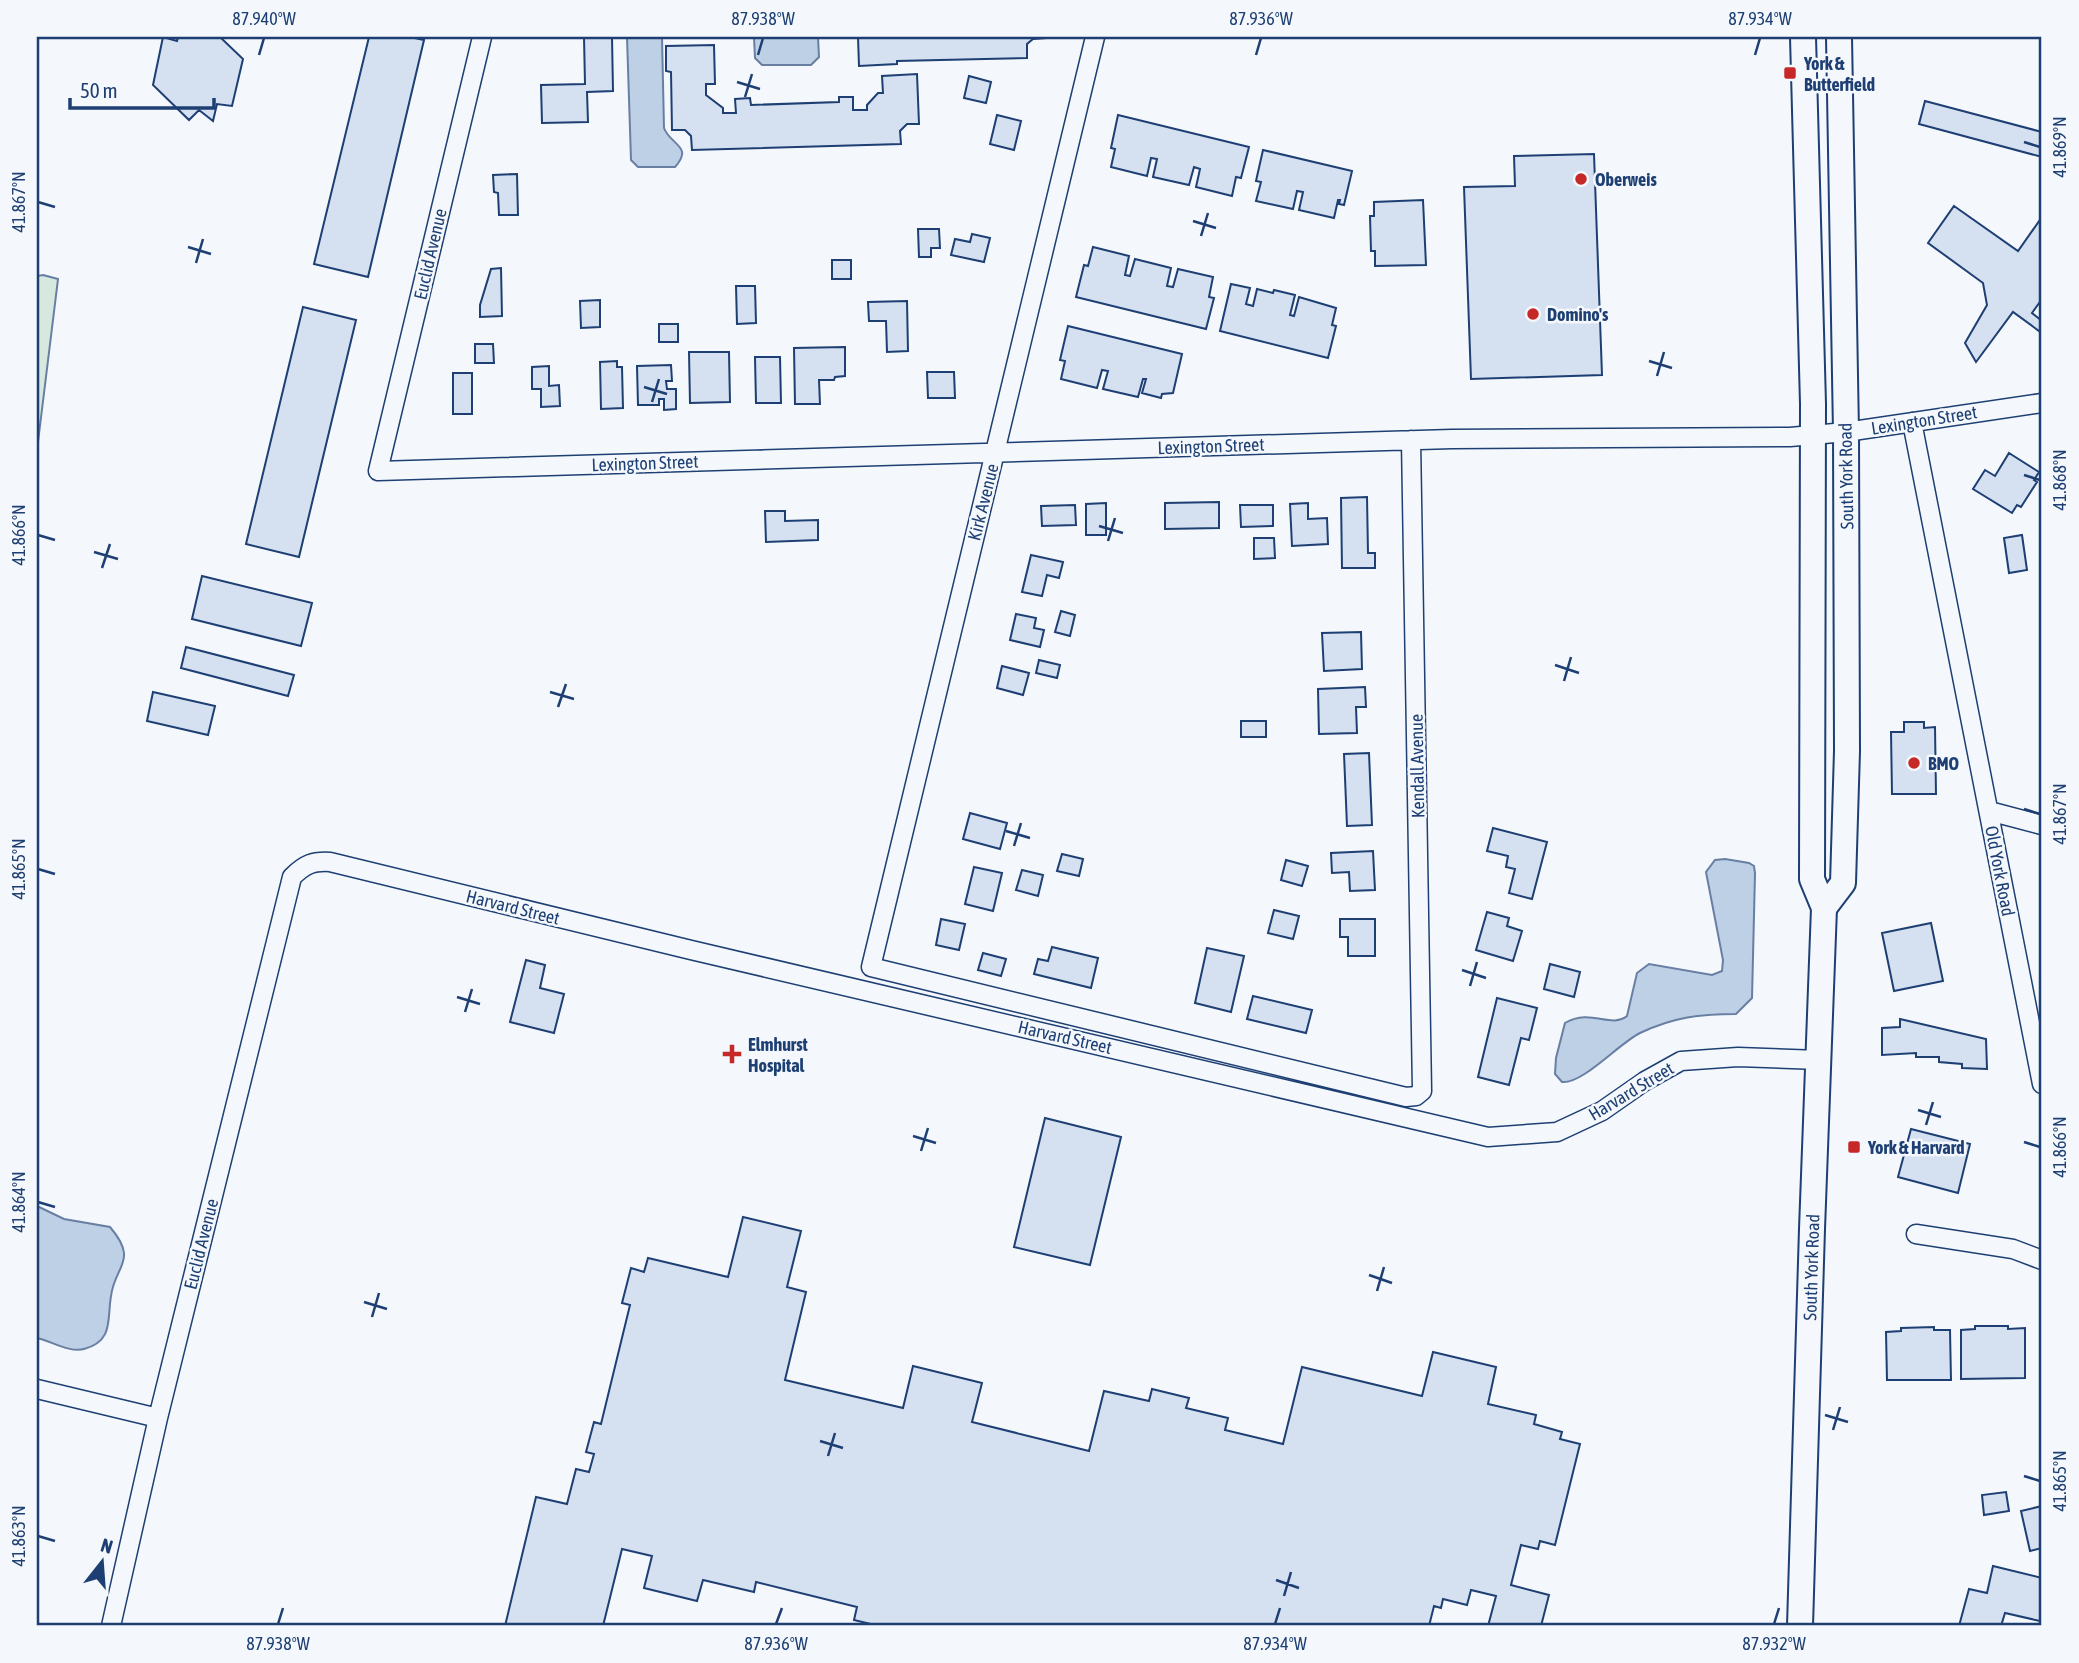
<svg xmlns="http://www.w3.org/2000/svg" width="2079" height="1663" viewBox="0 0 2079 1663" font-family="'Asap Condensed',sans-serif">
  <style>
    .green { fill: #d7e8df; stroke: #687fa3; stroke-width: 2 }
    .water { fill: #bed0e5; stroke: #687fa3; stroke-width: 2 }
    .building { fill: #d5e0f0; stroke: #1d3f73; stroke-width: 2 }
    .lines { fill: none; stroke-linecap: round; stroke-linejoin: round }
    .minor-casing { stroke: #1d3f73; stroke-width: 21 }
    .secondary-casing { stroke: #1d3f73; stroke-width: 28 }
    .minor { stroke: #f4f7fb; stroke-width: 18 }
    .secondary { stroke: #f4f7fb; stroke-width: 24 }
    .ticks { fill: none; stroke: #1d3f73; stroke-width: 2.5 }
    .poi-dot { fill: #c62828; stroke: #f4f7fb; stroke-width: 2.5 }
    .labels { text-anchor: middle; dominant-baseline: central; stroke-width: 5; stroke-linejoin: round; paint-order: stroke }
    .poi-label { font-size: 18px; font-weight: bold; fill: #1d3f73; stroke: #f4f7fb; text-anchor: start }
    .street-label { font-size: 18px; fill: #1d3f73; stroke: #f4f7fb }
    .neatline { fill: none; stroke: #1d3f73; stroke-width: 2.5 }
    .ticks-label { font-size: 18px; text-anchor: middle; fill: #1d3f73 }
  </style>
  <rect width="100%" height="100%" fill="#f4f7fb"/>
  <path class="green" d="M 43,275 L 58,279 L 37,450 L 37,276 Z"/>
  <path class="water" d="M 627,37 L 662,37 L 664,128 C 670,145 694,146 675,167 L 638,167 L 631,160 Z
    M 754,37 L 818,37 L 819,57 L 811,65 L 762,65 L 755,58 Z
    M 1725,859 L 1749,863 L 1754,866 L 1755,873 L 1752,998 L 1736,1014 C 1700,1014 1674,1017 1640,1033 C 1618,1044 1583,1084 1562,1082 L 1555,1074 L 1556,1058 L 1565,1023 C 1591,1008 1611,1029 1627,1016 L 1637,973 L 1649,964 L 1712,975 L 1722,971 L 1723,960 L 1706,872 L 1715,860 Z
    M 37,1206 L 64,1219 L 110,1227 C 139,1261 115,1265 111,1296 C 107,1319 114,1341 84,1349 C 70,1353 51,1341 37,1338 Z"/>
  <path class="building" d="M 163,37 L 177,41 L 178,37 L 220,37 L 243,59 L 232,106 L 217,104 L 213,121 L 199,110 L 189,120 L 153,85 Z
    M 369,37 L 410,37 L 424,40 L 368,277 L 314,264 Z
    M 584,37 L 612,37 L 613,91 L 587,92 L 588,122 L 542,123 L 541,85 L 585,84 Z
    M 858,37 L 1046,37 L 1046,38 L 1033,39 L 1027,44 L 1027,58 L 897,61 L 897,64 L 859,66 Z
    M 714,45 L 715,84 L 706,84 L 706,95 L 723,108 L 723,113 L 736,113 L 735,99 L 750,98 L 751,105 L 839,102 L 839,97 L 853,97 L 853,110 L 867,110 L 867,105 L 878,93 L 883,93 L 882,76 L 917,74 L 919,124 L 907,124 L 900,131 L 901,144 L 692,150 L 691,136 L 685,130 L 672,130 L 671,72 L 666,71 L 666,46 Z
    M 969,76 L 991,82 L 986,103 L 964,98 Z
    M 1925,101 L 2042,132 L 2042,157 L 1919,124 Z
    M 997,115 L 1021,121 L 1014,150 L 990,144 Z
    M 1118,115 L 1249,147 L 1241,178 L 1236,177 L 1232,196 L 1196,187 L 1200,169 L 1194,167 L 1189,185 L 1153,177 L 1157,159 L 1151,158 L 1147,176 L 1111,167 L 1115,149 L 1111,148 Z
    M 1263,150 L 1352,171 L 1344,205 L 1339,204 L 1340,200 L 1338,200 L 1334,218 L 1299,210 L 1303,192 L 1297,191 L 1293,209 L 1256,201 L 1261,182 L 1256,181 Z
    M 1594,154 L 1602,375 L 1471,379 L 1464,187 L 1515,186 L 1514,156 Z
    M 517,174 L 518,215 L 499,215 L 498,193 L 494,192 L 493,175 Z
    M 1423,200 L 1426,265 L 1375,266 L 1375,251 L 1371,251 L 1370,216 L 1374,216 L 1374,202 Z
    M 1954,206 L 2018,251 L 2042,217 L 2042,299 L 2032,313 L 2042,321 L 2042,327 L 2039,331 L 2013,312 L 1976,362 L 1965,343 L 1987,305 L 1983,283 L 1928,243 Z
    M 918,229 L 939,229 L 940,248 L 931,248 L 931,257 L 919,257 Z
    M 972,234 L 990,238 L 984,262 L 951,255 L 955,239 L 970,242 Z
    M 1093,247 L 1129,256 L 1125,275 L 1130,276 L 1135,259 L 1171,268 L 1167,286 L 1173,287 L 1178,269 L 1213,277 L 1209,297 L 1214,298 L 1206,329 L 1076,297 L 1084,265 L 1088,266 Z
    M 832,260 L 851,260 L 851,279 L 832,279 Z
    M 501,268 L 502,316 L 480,317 L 480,305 L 491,269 Z
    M 1231,284 L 1250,288 L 1246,304 L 1253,306 L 1257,289 L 1273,293 L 1274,290 L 1295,295 L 1290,315 L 1294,316 L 1299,297 L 1336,308 L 1332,325 L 1336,326 L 1328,358 L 1220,331 Z
    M 736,286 L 755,286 L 756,323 L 737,324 Z
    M 600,300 L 600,327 L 581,328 L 580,301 Z
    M 907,301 L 908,351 L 887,352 L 886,321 L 869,321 L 868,302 Z
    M 303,307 L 356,320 L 299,557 L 246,544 Z
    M 659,324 L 678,324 L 678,342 L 659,342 Z
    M 1068,326 L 1182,354 L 1173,393 L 1162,394 L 1161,398 L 1142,393 L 1146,379 L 1143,379 L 1138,397 L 1103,389 L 1108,371 L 1102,370 L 1097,388 L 1061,379 L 1065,361 L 1060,360 Z
    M 475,344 L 493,344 L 494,363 L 475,363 Z
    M 845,347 L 845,376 L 835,377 L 834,380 L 819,380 L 820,404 L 795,404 L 794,348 Z
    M 689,352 L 729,352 L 730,402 L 690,403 Z
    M 755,357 L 780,357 L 781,403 L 756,403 Z
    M 617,361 L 617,367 L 622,367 L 623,408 L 601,409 L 600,362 Z
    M 671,365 L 672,381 L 666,381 L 667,389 L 676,389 L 676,409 L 664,410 L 664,399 L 659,399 L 659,405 L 638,405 L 637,366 Z
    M 549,366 L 549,386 L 559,385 L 560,406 L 541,407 L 541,389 L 532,389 L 532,367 Z
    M 927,372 L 954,372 L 955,398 L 928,398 Z
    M 453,373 L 472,373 L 472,414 L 453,414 Z
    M 2009,453 L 2039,472 L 2034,480 L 2037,482 L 2021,507 L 2017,505 L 2012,513 L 1973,489 L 1985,470 L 1995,476 Z
    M 1367,497 L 1368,553 L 1375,553 L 1375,568 L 1342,568 L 1341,498 Z
    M 1219,502 L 1219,528 L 1165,529 L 1165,503 Z
    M 1106,503 L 1106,535 L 1086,535 L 1086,504 Z
    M 1308,503 L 1308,519 L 1327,518 L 1328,544 L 1292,546 L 1290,504 Z
    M 1075,505 L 1076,525 L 1042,526 L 1041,506 Z
    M 1240,505 L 1273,505 L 1273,526 L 1241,527 Z
    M 765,511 L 785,511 L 785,521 L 818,520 L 818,540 L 766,542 Z
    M 2022,535 L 2027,570 L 2009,573 L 2004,538 Z
    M 1254,538 L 1274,538 L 1275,558 L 1254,559 Z
    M 1031,555 L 1063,562 L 1059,578 L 1047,575 L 1042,596 L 1022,592 Z
    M 202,576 L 312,603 L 301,646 L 192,619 Z
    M 1061,611 L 1075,615 L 1070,636 L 1055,632 Z
    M 1016,614 L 1036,618 L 1034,628 L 1044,630 L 1040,647 L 1010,640 Z
    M 1361,632 L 1362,669 L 1324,671 L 1322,633 Z
    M 186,647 L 294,675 L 288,696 L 181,668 Z
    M 1039,660 L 1060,665 L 1057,678 L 1036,673 Z
    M 1002,666 L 1029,673 L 1023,695 L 997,688 Z
    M 1365,687 L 1366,707 L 1356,707 L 1357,733 L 1319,734 L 1318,689 Z
    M 153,692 L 215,706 L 208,735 L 147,721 Z
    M 1241,721 L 1266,721 L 1266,737 L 1241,737 Z
    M 1904,722 L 1924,722 L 1924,728 L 1935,727 L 1936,794 L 1892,794 L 1891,732 L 1904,732 Z
    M 1369,753 L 1372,825 L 1347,826 L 1344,754 Z
    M 970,813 L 1007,823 L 1000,849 L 963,839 Z
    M 1493,828 L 1547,842 L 1532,899 L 1509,893 L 1515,869 L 1506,867 L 1508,856 L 1487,851 Z
    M 1373,851 L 1375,890 L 1350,891 L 1349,872 L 1332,873 L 1331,853 Z
    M 1062,854 L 1083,859 L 1079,876 L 1057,871 Z
    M 1286,860 L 1308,866 L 1302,886 L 1281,880 Z
    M 974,867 L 1002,873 L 993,911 L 965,904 Z
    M 1022,870 L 1043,875 L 1038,896 L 1016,890 Z
    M 1274,910 L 1299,916 L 1293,939 L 1268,933 Z
    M 1487,912 L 1509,918 L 1507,926 L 1522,931 L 1513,961 L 1476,950 Z
    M 941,919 L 965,924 L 959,950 L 936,945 Z
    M 1340,919 L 1375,919 L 1375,956 L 1348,956 L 1348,937 L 1340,937 Z
    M 1931,923 L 1943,981 L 1894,991 L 1882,933 Z
    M 1052,947 L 1098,958 L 1091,988 L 1034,974 L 1038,959 L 1048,961 Z
    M 1207,948 L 1244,956 L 1231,1012 L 1195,1003 Z
    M 983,953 L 1006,959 L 1001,976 L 978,970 Z
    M 526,960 L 545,965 L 540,988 L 564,994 L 554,1033 L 510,1022 Z
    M 1550,964 L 1580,972 L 1574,997 L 1544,989 Z
    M 1253,996 L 1312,1010 L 1306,1033 L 1247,1019 Z
    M 1497,998 L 1537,1008 L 1529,1040 L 1521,1038 L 1509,1085 L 1478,1077 Z
    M 1900,1019 L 1986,1039 L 1987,1069 L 1962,1068 L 1962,1064 L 1939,1062 L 1939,1057 L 1916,1057 L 1916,1053 L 1882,1055 L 1882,1028 L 1900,1027 Z
    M 1045,1118 L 1121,1137 L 1090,1265 L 1014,1247 Z
    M 1911,1129 L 1970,1144 L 1958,1193 L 1898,1177 Z
    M 743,1217 L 801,1231 L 787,1287 L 806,1292 L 785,1380 L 903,1408 L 913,1366 L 982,1383 L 972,1422 L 1089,1451 L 1104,1391 L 1149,1401 L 1152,1389 L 1189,1398 L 1186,1408 L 1228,1418 L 1225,1430 L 1283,1444 L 1302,1367 L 1422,1396 L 1433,1352 L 1496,1367 L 1488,1404 L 1536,1415 L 1534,1424 L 1562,1432 L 1560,1439 L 1580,1444 L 1555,1545 L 1540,1541 L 1538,1549 L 1521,1545 L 1511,1585 L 1549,1595 L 1541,1626 L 1488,1626 L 1496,1596 L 1471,1590 L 1467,1605 L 1443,1599 L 1441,1608 L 1434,1606 L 1429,1626 L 879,1626 L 854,1620 L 857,1607 L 756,1582 L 754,1592 L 703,1580 L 697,1601 L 644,1588 L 652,1556 L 622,1549 L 603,1626 L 505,1626 L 536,1497 L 567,1504 L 576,1469 L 589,1472 L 594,1454 L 586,1452 L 594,1422 L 601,1424 L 630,1305 L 622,1303 L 631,1268 L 644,1272 L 648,1258 L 728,1277 Z
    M 1975,1326 L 2008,1326 L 2008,1329 L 2025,1328 L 2025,1378 L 1961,1379 L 1961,1330 L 1975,1329 Z
    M 1934,1327 L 1934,1330 L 1950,1330 L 1951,1380 L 1887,1380 L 1886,1332 L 1901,1331 L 1901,1328 Z
    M 2006,1492 L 2009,1511 L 1984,1515 L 1982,1495 Z
    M 2042,1506 L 2042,1548 L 2030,1551 L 2021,1511 Z
    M 1993,1566 L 2042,1578 L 2042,1612 L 2040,1621 L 2005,1613 L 2001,1626 L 1959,1626 L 1969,1589 L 1987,1593 Z"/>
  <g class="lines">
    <g class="minor-casing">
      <path id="minor" d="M 482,37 L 378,471 L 1452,439 L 1790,437 L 1846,432 L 2042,403
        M 1095,37 L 871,967 L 1406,1097 L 1416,1096 L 1422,1091 L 1411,440
        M 1912,422 L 2042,1084
        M 1989,811 L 2042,825
        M 1916,1234 L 2013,1249 L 2042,1260
        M 37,1389 L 158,1418
        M 111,1626 L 158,1418 L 292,877 C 305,864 313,861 330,862 L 691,950 L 1488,1137 L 1557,1132 L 1602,1111 L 1645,1081 L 1681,1061 L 1738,1057 L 1819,1060"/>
    </g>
    <g class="secondary-casing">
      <g id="secondary">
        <path d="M 1824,908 L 1843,883 L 1847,751 L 1846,432 L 1839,37"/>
        <path id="s1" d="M 1800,1626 L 1812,1229 L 1824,908 L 1812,879 L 1813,404 L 1803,37"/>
      </g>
    </g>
    <use href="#minor" class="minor"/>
    <use href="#secondary" class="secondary"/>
  </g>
  <path class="ticks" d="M 259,55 L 264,38M 758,55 L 763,38M 1256,55 L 1261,38M 1755,55 L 1760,38M 737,82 L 760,89M 745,97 L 752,74M 2024,142 L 2040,147M 38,202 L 55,207M 1193,221 L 1216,228M 1201,236 L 1208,213M 188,247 L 211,254M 196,263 L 203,239M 1649,361 L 1672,368M 1657,376 L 1664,352M 644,387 L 667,394M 652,402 L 659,379M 2024,475 L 2040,480M 1099,526 L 1123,533M 38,535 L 55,540M 1108,541 L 1115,518M 94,552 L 118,559M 102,568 L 110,544M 1555,665 L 1579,673M 1564,681 L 1571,657M 550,692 L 574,699M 558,707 L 566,684M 2024,809 L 2040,814M 1006,831 L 1030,838M 1014,846 L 1021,823M 38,869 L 55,874M 1462,970 L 1486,978M 1470,986 L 1477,962M 457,997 L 480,1004M 465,1012 L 472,989M 1918,1110 L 1941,1117M 1926,1125 L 1933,1102M 913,1136 L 936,1143M 2024,1142 L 2040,1147M 921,1151 L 928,1128M 38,1202 L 55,1207M 1369,1275 L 1392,1283M 1377,1291 L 1384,1267M 364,1302 L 387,1309M 372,1317 L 379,1293M 1825,1415 L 1848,1422M 1833,1430 L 1840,1407M 820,1441 L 843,1448M 828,1456 L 835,1433M 2024,1476 L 2040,1481M 38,1536 L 55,1541M 1276,1580 L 1299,1588M 1284,1596 L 1291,1572M 278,1624 L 283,1608M 776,1624 L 782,1608M 1275,1624 L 1280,1608M 1774,1624 L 1779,1608"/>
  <g class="poi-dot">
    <rect x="1783" y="66" width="14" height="14" rx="3.5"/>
    <circle cx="1581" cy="179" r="7"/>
    <circle cx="1533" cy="314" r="7"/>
    <circle cx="1914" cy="763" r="7"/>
    <path d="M728.5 1043.5h7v7h7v7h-7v7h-7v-7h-7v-7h7z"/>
    <rect x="1847" y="1140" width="14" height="14" rx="3.5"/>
  </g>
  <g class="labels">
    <g class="poi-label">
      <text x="1804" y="63">York &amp;<tspan x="1804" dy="21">Butterfield</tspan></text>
      <text x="1595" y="179">Oberweis</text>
      <text x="1547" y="314">Domino's</text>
      <text x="1928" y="763">BMO</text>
      <text x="748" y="1044">Elmhurst<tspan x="748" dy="21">Hospital</tspan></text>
      <text x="1868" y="1147">York &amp; Harvard</text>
    </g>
    <g class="street-label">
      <text transform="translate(430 254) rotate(-77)">Euclid Avenue</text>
      <text transform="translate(1924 420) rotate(-9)">Lexington Street</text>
      <text transform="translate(1211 446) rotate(-2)">Lexington Street</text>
      <text transform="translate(645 463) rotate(-2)">Lexington Street</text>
      <text transform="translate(1846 476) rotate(-91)">South York Road</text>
      <text transform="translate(983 502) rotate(-76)">Kirk Avenue</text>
      <text transform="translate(1417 766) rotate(-91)">Kendall Avenue</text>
      <text transform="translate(2000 871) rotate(79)">Old York Road</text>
      <text transform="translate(513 907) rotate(14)">Harvard Street</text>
      <text transform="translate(1065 1037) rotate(13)">Harvard Street</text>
      <text transform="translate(1631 1091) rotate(-31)">Harvard Street</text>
      <text transform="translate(201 1244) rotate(-76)">Euclid Avenue</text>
      <text stroke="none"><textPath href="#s1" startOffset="359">South York Road</textPath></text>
    </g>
  </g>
  <rect width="2079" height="1663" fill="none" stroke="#f4f7fb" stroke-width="77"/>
  <g transform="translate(102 1562) rotate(17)" stroke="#f4f7fb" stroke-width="5" paint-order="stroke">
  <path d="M0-5L12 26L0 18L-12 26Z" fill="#1d3f73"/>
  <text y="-10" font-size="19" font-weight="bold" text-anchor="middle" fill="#1d3f73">N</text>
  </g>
  <path d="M70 98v10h144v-10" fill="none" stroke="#1d3f73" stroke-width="3.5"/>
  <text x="80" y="98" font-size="21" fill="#1d3f73" stroke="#f4f7fb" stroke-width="5" paint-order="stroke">50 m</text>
  <rect x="38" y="38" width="2002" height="1586" class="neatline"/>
  <g class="ticks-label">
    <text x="264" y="25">87.940°W</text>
    <text x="763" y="25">87.938°W</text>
    <text x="1261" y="25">87.936°W</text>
    <text x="1760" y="25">87.934°W</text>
    <text transform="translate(2060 147) rotate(-90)" y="6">41.869°N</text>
    <text transform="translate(19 202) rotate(-90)" y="6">41.867°N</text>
    <text transform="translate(2060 480) rotate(-90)" y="6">41.868°N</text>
    <text transform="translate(19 535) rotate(-90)" y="6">41.866°N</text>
    <text transform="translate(2060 814) rotate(-90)" y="6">41.867°N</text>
    <text transform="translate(19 869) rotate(-90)" y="6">41.865°N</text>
    <text transform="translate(2060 1147) rotate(-90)" y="6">41.866°N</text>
    <text transform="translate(19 1202) rotate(-90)" y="6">41.864°N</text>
    <text transform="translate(2060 1481) rotate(-90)" y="6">41.865°N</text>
    <text transform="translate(19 1536) rotate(-90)" y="6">41.863°N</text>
    <text x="278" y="1650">87.938°W</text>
    <text x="776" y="1650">87.936°W</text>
    <text x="1275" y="1650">87.934°W</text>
    <text x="1774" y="1650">87.932°W</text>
  </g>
</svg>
